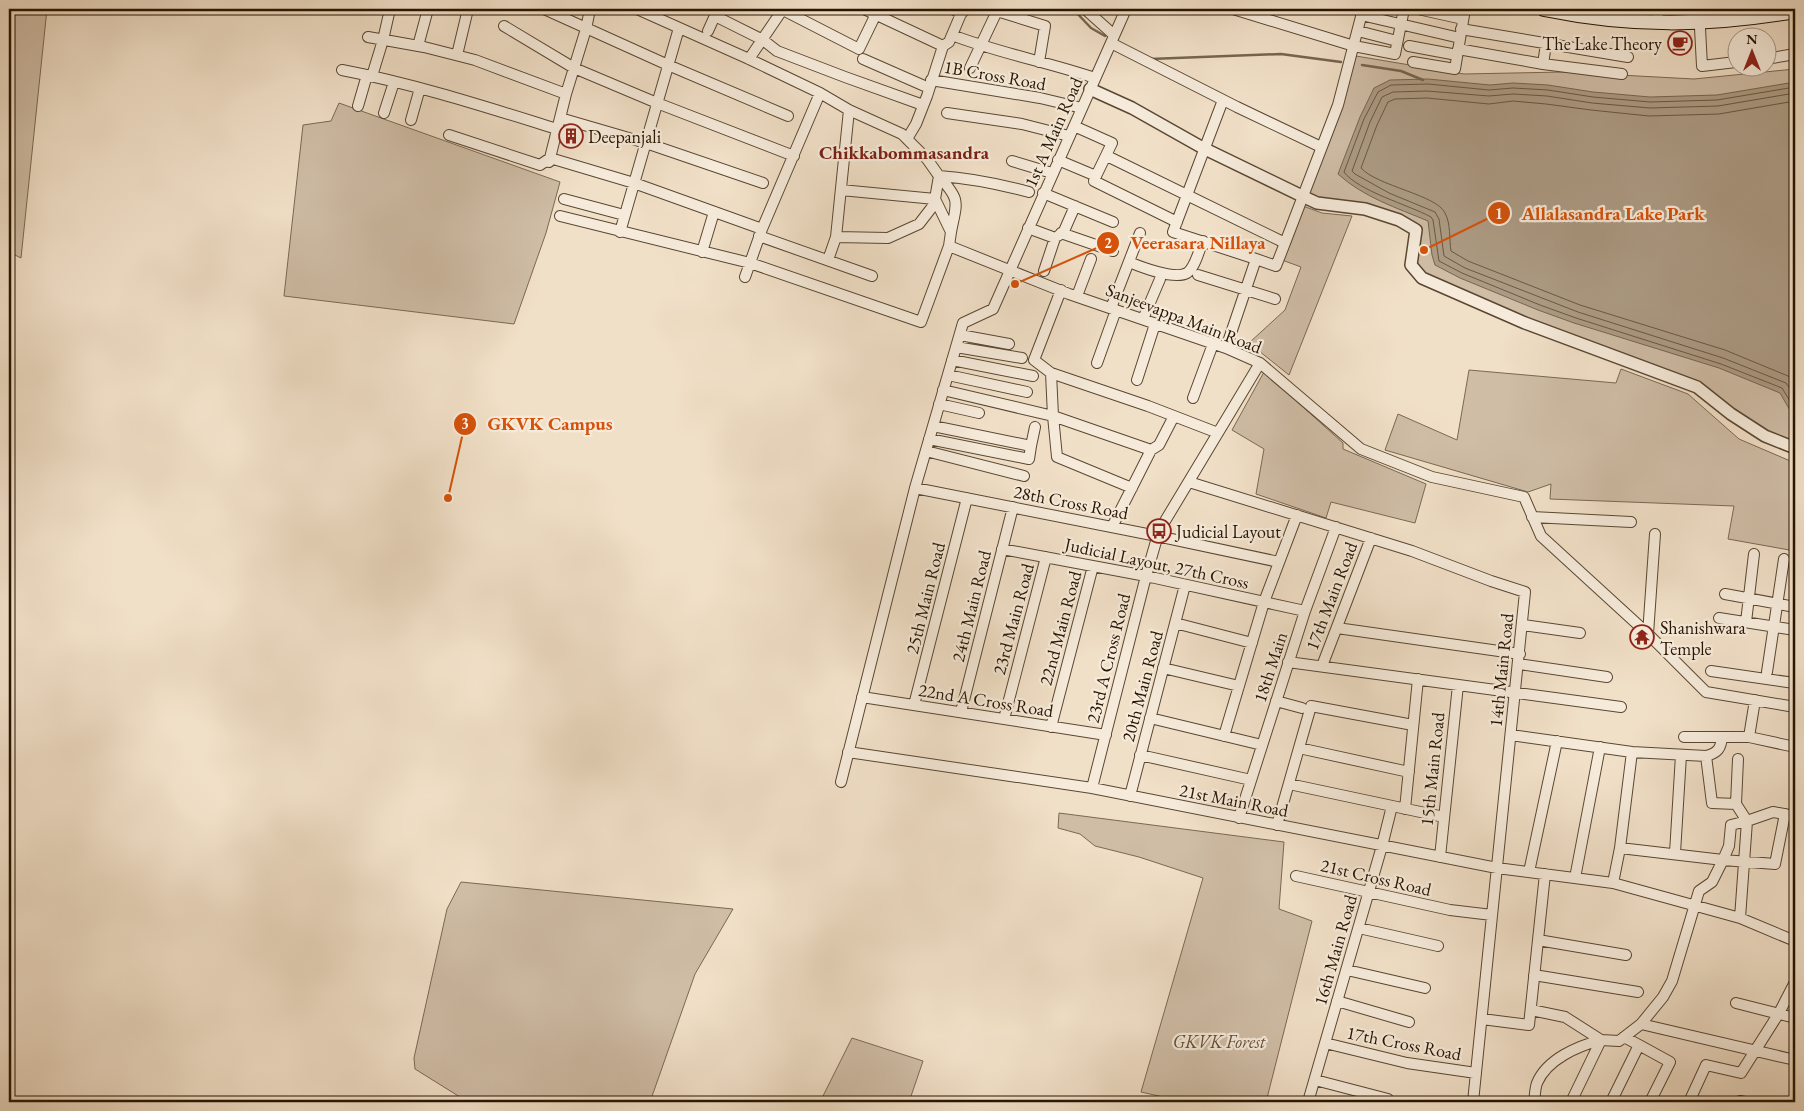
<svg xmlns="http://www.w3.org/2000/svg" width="1804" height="1111" viewBox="0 0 1804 1111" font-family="'EB Garamond',serif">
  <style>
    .green { fill: #cfbda6; stroke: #7b6853 }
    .water { fill: #ac9b84; stroke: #77654f }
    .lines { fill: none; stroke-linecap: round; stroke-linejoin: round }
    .shore { stroke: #6a5842; stroke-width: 1 }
    .stream { stroke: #77654f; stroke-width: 2.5 }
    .minor-casing { stroke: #5a4732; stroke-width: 12 }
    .tertiary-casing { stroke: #5a4732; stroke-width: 14 }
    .secondary-casing { stroke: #271400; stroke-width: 16 }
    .minor { stroke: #f6ebdb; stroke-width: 10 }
    .tertiary { stroke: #f6ebdb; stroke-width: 11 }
    .secondary { stroke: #f6ebdb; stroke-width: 14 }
    .labels { text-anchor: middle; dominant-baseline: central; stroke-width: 4.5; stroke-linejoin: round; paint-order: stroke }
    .poi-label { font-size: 18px; fill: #271400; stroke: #f6ebdb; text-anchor: start }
    .street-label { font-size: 18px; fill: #271400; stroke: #f6ebdb }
    .park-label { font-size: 18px; font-style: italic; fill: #624f3a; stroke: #f6ebdb }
    .neighbourhood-label { font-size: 19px; font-weight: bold; fill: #7a1f14; stroke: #f6ebdb }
    .leader { fill: none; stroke: #d5520b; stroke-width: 2 }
    .callout-dot { fill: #d5520b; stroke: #f6ebdb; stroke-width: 2 }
    .mark-label { font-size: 15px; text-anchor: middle; font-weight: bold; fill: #fff }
    .callout-label { font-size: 19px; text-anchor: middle; font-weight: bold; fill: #d5520b; stroke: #f6ebdb; stroke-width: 4.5; stroke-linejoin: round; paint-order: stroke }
  </style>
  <rect width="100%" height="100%" fill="#f1e0c8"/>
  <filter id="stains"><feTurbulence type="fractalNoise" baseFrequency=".004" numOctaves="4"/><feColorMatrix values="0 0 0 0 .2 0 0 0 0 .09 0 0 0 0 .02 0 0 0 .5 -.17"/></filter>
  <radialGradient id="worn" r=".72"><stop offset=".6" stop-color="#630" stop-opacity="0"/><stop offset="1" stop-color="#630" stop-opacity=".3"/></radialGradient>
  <path class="green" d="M 9,9 L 47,9 L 21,258 L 9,252 Z
    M 1356,56 L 1464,74 L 1563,72 L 1694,79 L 1795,69 L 1795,444 L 1760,427 L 1693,381 L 1566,334 L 1426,274 L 1415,265 L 1420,227 L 1321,200 L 1308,194 Z
    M 339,103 L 560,182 L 546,233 L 514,324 L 284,296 L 303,125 L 331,121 Z
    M 1303,206 L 1322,213 L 1352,216 L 1289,375 L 1249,343 L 1285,310 L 1301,267 L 1282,260 Z
    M 1621,369 L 1688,394 L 1739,439 L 1795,463 L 1795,551 L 1728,539 L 1734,506 L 1550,499 L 1551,484 L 1528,492 L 1385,450 L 1398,414 L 1457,440 L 1469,370 L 1616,383 Z
    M 1264,372 L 1343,443 L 1343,449 L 1426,484 L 1415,523 L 1331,502 L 1326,518 L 1256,494 L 1264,449 L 1232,430 Z
    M 1059,813 L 1284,842 L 1279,909 L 1312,921 L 1266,1102 L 1173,1102 L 1172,1099 L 1141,1092 L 1203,878 L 1139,857 L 1095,846 L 1080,834 L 1058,828 Z
    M 461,882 L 733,909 L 695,974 L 650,1102 L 468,1102 L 415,1069 L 414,1058 L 447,909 Z
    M 852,1038 L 923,1061 L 909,1102 L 820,1102 Z"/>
  <path class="water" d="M 1428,79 L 1490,85 L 1513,83 L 1548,85 L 1593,92 L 1650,97 L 1717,95 L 1795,82 L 1795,419 L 1780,393 L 1719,368 L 1574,323 L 1538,310 L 1460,278 L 1435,265 L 1432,255 L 1428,221 C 1397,208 1363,197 1338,174 L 1360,117 L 1374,88 L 1390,80 Z"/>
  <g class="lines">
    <path class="shore" d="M 1795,87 L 1717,100 L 1650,102 L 1593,97 L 1548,90 L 1513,88 L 1489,90 L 1428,84 L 1391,85 L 1378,92 L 1364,119 L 1344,172 C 1358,191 1409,205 1431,217 L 1433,220 L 1439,261 L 1462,273 L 1540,305 L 1576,318 L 1721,364 L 1782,388 L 1795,409
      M 1795,93 L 1718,106 L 1650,108 L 1592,103 L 1547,96 L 1513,94 L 1489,96 L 1427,91 L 1393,92 L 1382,97 L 1370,122 L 1352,171 L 1355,174 L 1389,193 L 1435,212 L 1439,219 L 1444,256 L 1465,268 L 1578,312 L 1723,358 L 1786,383 L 1795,396
      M 1795,101 L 1719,114 L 1649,116 L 1591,110 L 1546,104 L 1513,101 L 1489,104 L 1427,98 L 1395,99 L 1388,102 L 1377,125 L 1361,168 C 1377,186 1437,195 1445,213 C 1451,224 1449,239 1451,251 L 1468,261 L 1580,305 L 1725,350 L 1788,376 L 1795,382"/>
    <path class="stream" d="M 1073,9 L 1091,28 L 1105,36
      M 1150,59 L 1281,54 L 1341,62
      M 1362,65 L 1401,71 L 1423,80"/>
    <g class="minor-casing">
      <path id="minor" d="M 544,9 L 668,65 L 788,116
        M 637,9 L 749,59 L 820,93 L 849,110 L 902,134 L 927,159 L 939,176 L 935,199 L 951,232 L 949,246
        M 781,9 L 859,49 L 876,14
        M 864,9 L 943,46
        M 952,9 L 962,13
        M 1085,9 L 1114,35
        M 1233,9 L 1354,46 L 1395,54 L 1404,9
        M 1418,9 L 1463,19
        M 1699,9 L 1702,66 L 1736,62
        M 997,11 L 1045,26 L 1039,62
        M 1361,15 L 1460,38
        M 715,16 L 763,40 L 777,51 L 845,77 L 923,105
        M 1639,22 L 1639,9
        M 1657,23 L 1658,9
        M 504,26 L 574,68 L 657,103 L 794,156
        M 1461,29 L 1628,57
        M 708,31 L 718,9
        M 1358,31 L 1397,41
        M 952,35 C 998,53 1048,62 1095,78
        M 368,37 L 424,47 L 475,60 L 566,94
        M 1111,43 L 1237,107 L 1321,147
        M 418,46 L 428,9
        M 1409,46 L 1457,55
        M 1458,49 L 1543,64 L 1622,74
        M 457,55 L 468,9
        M 749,59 L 783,9
        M 863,59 L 929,88
        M 1766,59 L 1795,54
        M 1413,62 L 1455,69 L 1465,9
        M 1543,64 L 1546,44
        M 970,68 L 998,9
        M 342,70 C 415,84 486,107 557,129
        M 372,76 L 383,40 L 390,9
        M 931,80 L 1040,98 L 1082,108
        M 1223,100 L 1173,232 L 1256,259 L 1226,348
        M 358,106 L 367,75
        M 849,110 L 836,237 L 888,238 L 919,224 L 936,202
        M 384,113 L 394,82
        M 947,113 L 1022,124 L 1069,136
        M 560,118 L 646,143 L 763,183
        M 411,120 L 420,88
        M 1074,126 L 1112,143 L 1096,176
        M 449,135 L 540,165 L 550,158 L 634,183 L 762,229
        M 907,139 L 916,124 L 927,96 L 943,46 L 949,42 L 963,9
        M 1107,156 L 1285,243 L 1338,105 L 1363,9
        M 1058,160 L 1096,176 L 1094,181 L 1177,222
        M 1012,161 L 1052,173
        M 549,162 L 566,94 L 586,29 L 590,9
        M 939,176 C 969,178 999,184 1029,192
        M 939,176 C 961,201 957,201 951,232
        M 841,190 L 935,199
        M 1043,193 L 1113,222
        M 564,199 L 624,215
        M 560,216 L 750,263 L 921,322 L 949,246 L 1069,294 L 1226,348 L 1260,363 L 1361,449 L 1432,477 L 1524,497 L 1541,536 L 1648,634 L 1706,692 L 1795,707
        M 1028,228 L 1055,238 L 1044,271
        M 620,232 L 679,28
        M 1061,233 L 1113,251
        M 759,236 L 872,276
        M 1058,236 L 1064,231 L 1075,206
        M 702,252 L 714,212
        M 1256,259 L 1276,266 L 1285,243
        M 828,260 L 836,237
        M 1129,262 C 1141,267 1175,280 1187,273 C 1195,268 1199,250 1203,241
        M 1198,275 L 1275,299
        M 745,277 L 762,229 L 820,93
        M 1061,290 L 1034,360 L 1051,373 L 1053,416 L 1151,450
        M 1077,296 L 1091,259
        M 1111,308 L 1140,233
        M 1143,319 L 1160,279
        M 960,335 L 1009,344
        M 956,347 L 1022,358
        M 952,360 L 1033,376
        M 1097,363 L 1116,310
        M 1051,373 L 1148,406 L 1218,433
        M 948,375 L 1027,392
        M 1137,380 L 1155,324
        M 943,390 L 1053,416 L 1057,457 L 1132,488
        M 1193,398 L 1213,344
        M 939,404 L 979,413
        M 933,426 L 1031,446 L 1035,427
        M 929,439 L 1029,459 L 1031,446
        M 1151,450 L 1159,445 L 1174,416
        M 926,451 L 1024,476
        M 1189,482 L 1412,551 L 1491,581 L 1525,592 L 1473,1102
        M 915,488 L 1157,536 L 1279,562
        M 1532,517 L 1631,522
        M 1112,527 L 1151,450
        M 1002,549 L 1146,576 L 1305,611
        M 1725,594 L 1795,607
        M 1719,618 L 1795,630
        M 1746,622 L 1754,554
        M 1175,623 L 1252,643
        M 1523,625 L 1580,633
        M 1337,628 L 1520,654
        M 1648,634 L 1655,534
        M 1288,662 L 1621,707
        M 1519,664 L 1607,677
        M 1322,666 L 1371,538
        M 1163,668 L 1239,686
        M 1711,671 L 1794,683 L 1795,679
        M 1767,672 L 1784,559
        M 862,697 L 1106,735
        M 1276,701 L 1302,708
        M 914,705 L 967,498
        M 961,712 L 1013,507
        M 1150,718 L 1262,745
        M 1004,719 L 1046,557
        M 1051,727 L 1093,566
        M 1511,735 L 1632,752 L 1706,756 L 1712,803 L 1736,804
        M 1224,736 L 1264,602 L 1297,515
        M 1684,737 L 1749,737 L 1795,747
        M 1749,737 L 1755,700
        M 1299,748 L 1409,772
        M 848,752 L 1092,788 L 1497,868 L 1613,883 L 1740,918 L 1795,941
        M 1140,755 L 1251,780
        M 1706,756 C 1718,753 1721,748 1722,737
        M 841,782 L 915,488 L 963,323 L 993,309 L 1126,9
        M 1289,784 L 1444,817
        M 1092,788 L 1146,576 L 1159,531 L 1260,363
        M 1130,796 L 1185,585
        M 1405,809 L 1418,679
        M 1239,818 L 1305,611 L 1336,527
        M 1277,825 L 1311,706 L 1413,725
        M 1620,848 L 1723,860 L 1729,846 L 1731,825 L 1747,821 L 1736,804 L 1738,759
        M 1675,853 L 1681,755
        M 1440,857 L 1458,685
        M 1529,872 L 1557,741
        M 1296,876 L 1450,910 L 1492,915
        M 1575,878 L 1600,747
        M 1613,883 L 1620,848 L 1632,752
        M 1740,918 L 1747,821 L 1773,812 L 1795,816
        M 1359,928 L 1438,946
        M 1538,940 L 1626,955
        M 1347,970 L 1425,988
        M 1534,975 L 1638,992
        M 1337,1001 L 1409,1022
        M 1736,1003 L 1795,1018
        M 1531,1010 L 1565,1017 L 1601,1040
        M 1482,1019 L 1529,1025 L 1545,874
        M 1641,1024 L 1795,1060
        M 1325,1043 L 1407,1063 L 1476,1073
        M 1639,1045 L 1670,1062 L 1650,1102
        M 1315,1080 L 1388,1099
        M 1740,1101 L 1745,1102
        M 1308,1102 L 1382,846 L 1392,806
        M 1534,1102 C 1535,1096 1535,1088 1537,1083 C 1547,1059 1578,1046 1601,1040
        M 1571,1102 L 1601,1040 L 1619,1041 L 1641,1024 L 1663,997 L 1672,981 L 1699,891 L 1712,882 L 1723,860 L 1775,864 L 1785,814
        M 1611,1102 L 1639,1045 L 1624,1037
        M 1689,1102 L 1706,1065 L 1741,1073 L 1779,1013 L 1795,982"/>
    </g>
    <g class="tertiary-casing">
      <path id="tertiary" d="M 1090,89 L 1132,108 L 1203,148 L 1302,196 L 1317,203 L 1365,209 L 1399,220 L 1416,230 L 1411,265 L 1422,278 L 1525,323 L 1697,387 L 1731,414 L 1765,436 L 1795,448"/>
    </g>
    <g class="secondary-casing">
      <path id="secondary" d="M 1544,9 C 1632,27 1707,26 1795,11"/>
    </g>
    <use href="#minor" class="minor"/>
    <use href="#tertiary" class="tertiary"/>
    <use href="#secondary" class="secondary"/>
  </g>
  <defs>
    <g id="cafe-ring" transform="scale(1.25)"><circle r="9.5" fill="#f6ebdb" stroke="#8f2418" stroke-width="1.5"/><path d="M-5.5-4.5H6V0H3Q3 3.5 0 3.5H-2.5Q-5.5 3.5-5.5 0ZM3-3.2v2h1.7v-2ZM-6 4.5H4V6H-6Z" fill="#8f2418"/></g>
    <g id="building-ring" transform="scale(1.25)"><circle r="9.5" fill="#f6ebdb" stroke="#8f2418" stroke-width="1.5"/><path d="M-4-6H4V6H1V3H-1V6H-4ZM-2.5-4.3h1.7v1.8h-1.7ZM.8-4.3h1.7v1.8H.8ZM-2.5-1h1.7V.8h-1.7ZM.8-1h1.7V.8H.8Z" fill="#8f2418"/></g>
    <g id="bus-ring" transform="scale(1.25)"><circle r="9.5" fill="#f6ebdb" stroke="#8f2418" stroke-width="1.5"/><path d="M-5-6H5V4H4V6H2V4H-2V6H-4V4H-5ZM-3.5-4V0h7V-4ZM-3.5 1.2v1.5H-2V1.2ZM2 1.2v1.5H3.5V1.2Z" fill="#8f2418"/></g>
    <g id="temple-ring" transform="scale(1.25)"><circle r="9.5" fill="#f6ebdb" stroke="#8f2418" stroke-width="1.5"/><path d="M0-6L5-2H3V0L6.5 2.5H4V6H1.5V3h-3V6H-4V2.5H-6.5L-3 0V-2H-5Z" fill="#8f2418"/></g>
  </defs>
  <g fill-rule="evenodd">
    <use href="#cafe-ring" x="1680" y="43"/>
    <use href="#building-ring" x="571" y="136"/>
    <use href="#bus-ring" x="1159" y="531"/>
    <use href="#temple-ring" x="1642" y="637"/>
  </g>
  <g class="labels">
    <g class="poi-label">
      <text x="1662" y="43" text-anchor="end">The Lake Theory</text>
      <text x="588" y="136">Deepanjali</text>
      <text x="1176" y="531">Judicial Layout</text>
      <text x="1660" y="627">Shanishwara<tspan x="1660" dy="21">Temple</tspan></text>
    </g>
    <g class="street-label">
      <text transform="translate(995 75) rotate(10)">1B Cross Road</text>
      <text transform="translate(1053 132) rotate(-66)">1st A Main Road</text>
      <text transform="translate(1184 318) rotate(21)">Sanjeevappa Main Road</text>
      <text transform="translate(1071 502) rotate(11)">28th Cross Road</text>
      <text transform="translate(1157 563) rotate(12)">Judicial Layout, 27th Cross</text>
      <text transform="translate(1331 596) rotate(-69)">17th Main Road</text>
      <text transform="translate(925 598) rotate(-76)">25th Main Road</text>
      <text transform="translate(971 606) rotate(-76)">24th Main Road</text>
      <text transform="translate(1013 619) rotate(-75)">23rd Main Road</text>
      <text transform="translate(1060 628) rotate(-75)">22nd Main Road</text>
      <text transform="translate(1108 658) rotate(-76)">23rd A Cross Road</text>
      <text transform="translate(1270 667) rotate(-72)">18th Main</text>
      <text transform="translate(1501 670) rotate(-84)">14th Main Road</text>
      <text transform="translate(1142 686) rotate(-75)">20th Main Road</text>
      <text transform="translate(986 700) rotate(9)">22nd A Cross Road</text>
      <text transform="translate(1432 769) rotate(-84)">15th Main Road</text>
      <text transform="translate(1234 800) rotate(11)">21st Main Road</text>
      <text transform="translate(1376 877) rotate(13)">21st Cross Road</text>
      <text transform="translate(1335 950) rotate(-74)">16th Main Road</text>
      <text transform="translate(1404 1043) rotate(11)">17th Cross Road</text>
    </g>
    <g class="park-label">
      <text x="1219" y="1041">GKVK Forest</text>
    </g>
    <g class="neighbourhood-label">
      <text x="904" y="152">Chikkabommasandra</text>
    </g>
  </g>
  <path class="leader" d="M1424 250L1499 213M1015 284L1108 243M448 498L465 424"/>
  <g class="callout-dot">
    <circle cx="1424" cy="250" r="5"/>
    <circle cx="1015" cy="284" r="5"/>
    <circle cx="448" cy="498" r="5"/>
    <circle cx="1499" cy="213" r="12"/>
    <circle cx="1108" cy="243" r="12"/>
    <circle cx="465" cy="424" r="12"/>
  </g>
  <g class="mark-label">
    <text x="1499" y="219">1</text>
    <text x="1108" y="248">2</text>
    <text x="465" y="429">3</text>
  </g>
  <g class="callout-label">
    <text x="1613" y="220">Allalasandra Lake Park</text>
    <text x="1198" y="249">Veerasara Nillaya</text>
    <text x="550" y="430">GKVK Campus</text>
  </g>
  <rect width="1804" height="1111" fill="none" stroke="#f1e0c8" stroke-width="30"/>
  <rect x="10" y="10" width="1784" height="1091" fill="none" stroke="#271400" stroke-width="2.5"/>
  <rect x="15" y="15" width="1774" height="1081" fill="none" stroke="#271400"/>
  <g transform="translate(1752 52)"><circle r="24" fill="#f6ebdb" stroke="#a39583"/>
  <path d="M0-4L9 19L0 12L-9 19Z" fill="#8f2418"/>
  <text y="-8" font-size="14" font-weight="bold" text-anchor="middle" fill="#271400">N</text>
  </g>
  <rect width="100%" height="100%" filter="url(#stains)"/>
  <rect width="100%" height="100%" fill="url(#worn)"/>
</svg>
